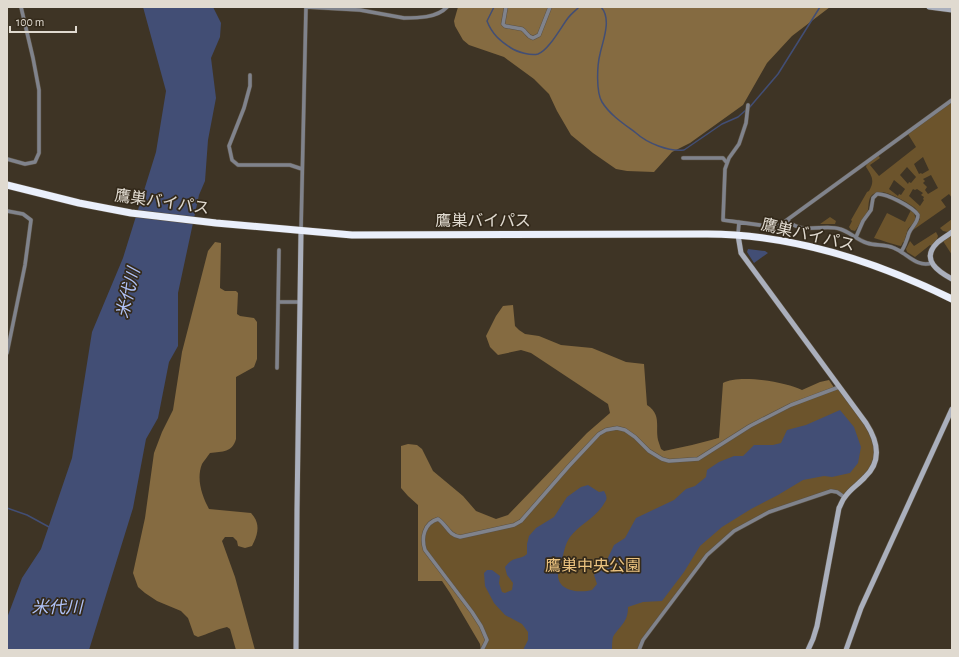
<svg xmlns="http://www.w3.org/2000/svg" width="959" height="657" viewBox="0 0 959 657" font-family="'Alegreya Sans','Noto Sans JP',sans-serif">
  <style>
    .green { fill: #6c542c; fill-rule: evenodd }
    .forest { fill: #856b41 }
    .water { fill: #424e75 }
    .lines { fill: none; stroke-linecap: round; stroke-linejoin: round }
    .stream { stroke: #424e75; stroke-width: 1.5 }
    .street-casing { stroke: #5b5244; stroke-width: 4.5 }
    .secondary-casing { stroke: #5b5244; stroke-width: 6 }
    .highway-casing { stroke: #5b5244; stroke-width: 8 }
    .street { stroke: #80838c; stroke-width: 3.5 }
    .secondary { stroke: #aaafbc; stroke-width: 5 }
    .highway { stroke: #eaeffb; stroke-width: 7 }
    .labels { text-anchor: middle; dominant-baseline: central; stroke-width: 3.5; stroke-linejoin: round; paint-order: stroke }
    .street-label { font-size: 16px; fill: #e0dad0; stroke: #342a1b }
    .park-label { font-size: 16px; fill: #ecc380; stroke: #342a1b }
    .water-label { font-size: 17px; font-style: italic; fill: #b0c2f7; stroke: #342a1b }
  </style>
  <rect width="100%" height="100%" fill="#3e3425"/>
  <path class="green" d="M 952,102 L 952,198 L 949,194 L 941,200 L 946,207 L 913,230 L 912,229 L 920,219 C 920,215 918,211 915,208 C 909,203 889,192 881,192 C 878,192 874,193 872,195 C 868,199 869,205 868,210 C 867,213 857,229 855,231 L 851,230 L 849,227 L 852,221 L 851,220 L 867,192 L 869,191 C 875,181 872,176 866,167 L 867,163 L 878,155 L 880,158 L 870,165 L 879,176 L 916,147 L 908,134 ZM 923,157 L 929,170 L 922,174 L 921,173 L 919,174 L 914,164 ZM 907,167 L 916,177 L 911,183 L 909,182 L 908,184 L 900,175 ZM 931,175 L 938,188 L 928,194 L 925,190 L 927,187 L 923,183 L 925,181 L 923,179 ZM 894,180 L 905,189 L 901,195 L 899,194 L 898,196 L 889,189 ZM 913,189 L 915,190 L 917,189 L 923,193 L 921,195 L 924,197 L 923,199 L 924,200 L 920,206 L 909,196 Z
    M 911,210 L 914,213 L 916,220 L 908,229 L 904,242 L 903,242 L 901,246 C 894,245 882,240 874,238 L 887,213 L 905,222 Z
    M 830,217 L 836,221 L 835,224 L 820,224 Z
    M 952,219 L 952,229 L 948,232 L 943,231 L 940,228 Z
    M 936,232 L 938,236 L 937,239 L 932,246 L 930,245 L 915,257 L 907,252 L 906,249 L 910,241 L 914,246 Z
    M 952,235 L 952,255 L 943,241 Z
    M 839,387 L 866,423 L 876,446 L 873,466 L 844,497 L 831,491 L 777,509 L 749,522 L 716,545 L 651,628 L 639,650 L 482,650 L 487,640 L 425,550 L 424,533 L 433,521 L 514,525 L 582,452 L 606,430 L 625,430 L 662,459 L 750,426 L 791,405 Z"/>
  <path class="forest" d="M 458,7 L 830,7 L 792,36 L 767,63 L 743,105 L 690,143 L 672,152 L 654,172 L 627,171 L 616,169 L 593,153 L 571,135 L 557,111 L 549,94 L 534,79 L 504,57 L 469,45 L 463,40 L 455,26 L 454,21 Z
    M 215,242 L 221,243 L 220,288 L 225,291 L 236,291 L 238,293 L 237,314 L 240,316 L 254,318 L 257,322 L 257,359 L 254,367 L 236,377 L 236,439 C 232,453 223,451 210,453 C 207,457 204,461 202,464 C 196,479 202,496 209,509 L 251,513 C 261,524 258,534 252,546 L 245,548 L 238,546 L 237,541 L 233,537 L 225,537 L 222,541 L 235,577 L 255,650 L 236,650 L 230,629 L 227,627 C 217,629 208,634 198,637 L 194,635 L 188,618 L 181,611 L 157,601 L 145,593 L 138,587 L 133,573 L 145,518 L 154,453 L 162,432 L 173,410 L 182,352 L 208,251 Z
    M 513,305 L 515,326 L 519,330 L 525,334 L 539,336 L 561,345 L 592,348 L 626,362 L 644,364 L 647,405 C 662,415 655,426 658,440 C 659,443 660,446 661,449 L 664,451 L 692,445 L 719,438 L 723,383 C 739,374 786,382 802,390 L 820,382 L 829,380 L 835,389 L 805,399 L 760,421 L 698,459 L 669,461 L 655,455 L 635,437 L 617,428 L 599,434 L 521,521 L 514,525 L 460,537 L 454,536 L 438,519 L 433,521 L 424,533 L 425,550 L 472,612 L 487,640 L 481,650 L 480,644 L 450,593 L 442,581 L 418,581 L 418,505 L 408,496 L 401,488 L 401,446 L 408,444 L 417,445 L 422,449 L 433,471 L 463,496 L 476,511 L 496,519 L 508,515 L 587,433 L 610,413 L 608,404 L 531,353 L 521,350 L 498,355 L 490,347 L 486,336 L 496,316 L 503,306 Z"/>
  <path class="water" d="M 143,7 L 213,7 L 221,23 L 220,37 L 211,58 L 216,98 L 208,140 L 205,181 L 199,195 L 178,293 L 178,346 L 169,362 L 158,418 L 146,439 L 133,508 L 89,650 L 7,650 L 7,618 L 22,578 L 41,549 L 72,458 L 92,332 L 123,258 L 156,152 L 166,91 Z
    M 748,249 L 765,251 L 768,253 L 754,263 L 747,252 Z
    M 840,410 L 854,427 L 861,447 L 858,463 L 850,473 L 832,477 L 824,476 L 803,480 L 778,495 L 751,509 L 722,527 L 700,546 L 684,572 L 662,601 L 643,602 L 628,607 C 628,623 620,625 613,637 C 612,641 612,646 612,650 L 523,650 L 528,640 L 528,632 L 522,624 L 505,615 L 494,603 L 485,586 L 484,573 L 487,570 L 492,570 L 500,576 L 499,583 L 502,592 L 505,593 L 512,590 L 513,583 L 507,575 L 505,567 C 514,555 519,561 527,554 L 527,544 L 529,536 L 536,528 L 554,517 L 567,497 L 581,487 L 588,485 L 599,492 L 604,491 C 606,495 608,498 605,502 C 597,517 580,524 570,537 C 565,544 564,552 562,560 C 561,565 558,571 558,575 C 558,592 581,593 592,590 L 597,584 L 594,575 L 597,570 L 605,564 L 614,545 L 625,538 L 636,518 L 674,500 L 686,489 L 695,486 L 706,477 L 707,470 L 719,462 L 734,456 L 743,456 L 754,445 L 773,445 L 781,443 L 787,430 L 806,425 Z"/>
  <g class="lines">
    <path class="stream" d="M 494,7 L 487,21 C 492,34 500,41 511,48 C 517,52 531,56 538,54 C 549,50 561,27 568,18 C 571,14 575,11 579,7
      M 601,7 C 612,19 603,40 600,54 C 597,66 596,92 602,102 C 610,115 624,124 636,133 C 647,143 669,152 684,150 L 722,124 L 738,117 L 746,110
      M 749,108 L 778,74 L 820,7
      M 7,508 L 27,515 L 49,527"/>
    <g class="street-casing">
      <path id="street" d="M 306,7 L 360,10 L 404,18 C 417,18 437,18 447,7
        M 506,7 L 503,24 L 505,26 L 522,29 C 527,32 526,36 533,38 L 539,35 L 550,7
        M 250,75 L 250,86 L 244,108 L 229,146 L 232,160 L 238,165 L 290,165 L 302,169
        M 748,105 L 746,123 L 739,144 L 729,158 L 725,169 L 723,220 L 774,227 L 780,225 L 952,100
        M 683,158 L 723,158 L 727,163
        M 7,159 L 25,164 L 35,162 L 39,153 L 39,90 L 33,58 L 21,7
        M 7,211 L 23,214 L 31,220 L 25,265 L 7,353
        M 787,220 C 803,236 823,223 840,229 C 850,232 857,240 867,243 C 876,246 885,244 894,248 C 907,253 916,268 932,263
        M 301,230 L 306,7
        M 738,235 L 739,222
        M 856,237 L 863,221 L 871,210 L 873,198 L 877,194 C 886,193 913,207 918,215 C 918,223 912,226 909,233 C 907,240 905,246 901,252
        M 278,302 L 300,302
        M 277,368 L 279,250
        M 482,650 L 487,640 L 481,626 L 472,612 L 425,550 C 421,538 424,523 438,519 C 447,525 448,535 460,537 L 514,525 L 521,521 L 569,466 L 599,434 L 606,430 L 617,428 L 625,430 L 635,437 L 649,451 L 662,459 L 669,461 L 698,459 L 750,426 L 791,405 L 839,387
        M 639,650 L 643,640 L 707,555 L 734,531 L 769,512 L 831,491 L 837,492 L 844,497"/>
    </g>
    <g class="secondary-casing">
      <path id="secondary" d="M 929,7 L 952,10
        M 952,232 C 947,236 941,239 937,243 C 920,260 939,272 952,279
        M 738,235 L 741,253 L 866,423 C 877,440 883,460 865,477 C 859,484 850,489 845,497 C 842,500 841,505 839,508 L 817,626 L 813,639 L 808,650
        M 296,650 L 297,510 L 301,231
        M 846,650 L 861,608 L 952,409"/>
    </g>
    <g class="highway-casing">
      <path id="highway" d="M 7,185 L 79,203 L 131,213 L 216,223 L 352,235 L 707,234 C 792,234 877,262 952,299"/>
    </g>
    <use href="#street" class="street"/>
    <use href="#secondary" class="secondary"/>
    <use href="#highway" class="highway"/>
  </g>
  <g class="labels">
    <g class="street-label">
      <text transform="translate(162 202) rotate(8)">鷹巣バイパス</text>
      <text x="483" y="221">鷹巣バイパス</text>
      <text transform="translate(808 235) rotate(13)">鷹巣バイパス</text>
    </g>
    <g class="park-label">
      <text x="593" y="566">鷹巣中央公園</text>
    </g>
    <g class="water-label">
      <text transform="translate(128 293) rotate(-76)">米代川</text>
      <text x="57" y="607">米代川</text>
    </g>
  </g>
  <rect width="959" height="657" fill="none" stroke="#e0dad0" stroke-width="16"/>
  <path d="M10 26v6h66v-6" fill="none" stroke="#e0dad0" stroke-width="2"/>
  <text x="16" y="26" font-size="12" fill="#e0dad0" stroke="#342a1b" stroke-width="3" paint-order="stroke">100 m</text>
</svg>
